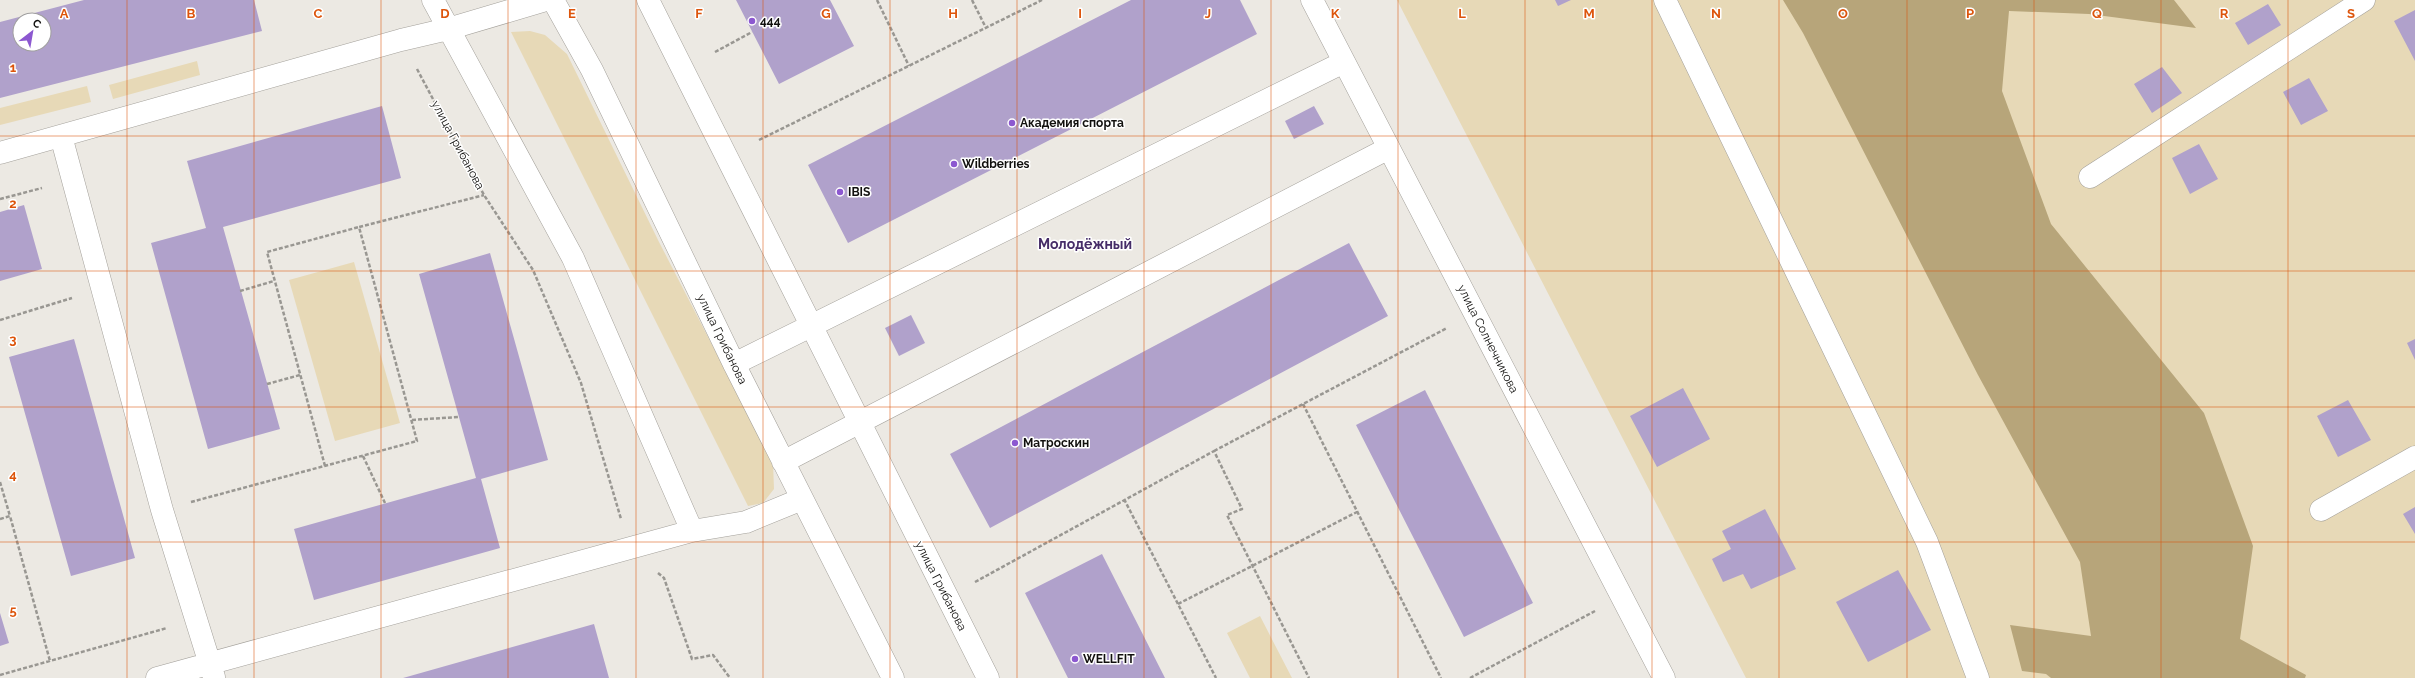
<svg xmlns="http://www.w3.org/2000/svg" width="2415" height="678" viewBox="0 0 2415 678" font-family="Raleway,sans-serif">
  <style>
    .green { fill: #e7d9b7 }
    .forest { fill: #b7a57a }
    .building { fill: #b0a1cb; fill-rule: evenodd }
    .lines { fill: none; stroke-linecap: round; stroke-linejoin: round }
    .minor-casing { stroke: #a4a19b; stroke-width: 23 }
    .path { stroke: #999792; stroke-width: 2.5; stroke-dasharray: 4 2; stroke-linecap: butt }
    .minor { stroke: #fff; stroke-width: 22 }
    .grid { fill: none; stroke: #dd550c; stroke-width: 1; stroke-opacity: 0.55 }
    .poi-dot { fill: #8c58d0; stroke: #fff; stroke-width: 1.5 }
    .labels { text-anchor: middle; dominant-baseline: central; stroke-width: 3; stroke-linejoin: round; paint-order: stroke }
    .poi-label { font-size: 12px; font-weight: bold; fill: #11100e; stroke: #fff; text-anchor: start }
    .street-label { font-size: 12px; fill: #11100e; stroke: #fff }
    .quarter-label { font-size: 14px; font-weight: bold; fill: #462d68; stroke: #fff }
    .grid-label { font-size: 13px; text-anchor: middle; font-weight: bold; fill: #dd550c; stroke: #fff; stroke-width: 3; stroke-linejoin: round; paint-order: stroke }
  </style>
  <rect width="100%" height="100%" fill="#ece9e3"/>
  <path class="green" d="M 1397,0 L 2415,0 L 2415,678 L 1746,678 Z
    M 530,31 L 545,35 L 567,54 L 659,242 L 773,463 L 774,489 L 763,503 L 748,506 L 511,32 Z
    M 197,61 L 200,75 L 113,99 L 109,85 Z
    M 87,86 L 91,102 L 0,125 L 0,108 Z
    M 354,262 L 400,423 L 335,441 L 289,280 Z
    M 1260,616 L 1292,678 L 1250,678 L 1227,633 Z"/>
  <path class="forest" d="M 1783,0 L 2174,0 L 2196,28 L 2089,14 L 2009,11 L 2002,91 L 2051,224 L 2204,413 L 2253,546 L 2240,639 L 2306,675 L 2305,678 L 2051,678 L 2046,674 L 2022,671 L 2010,625 L 2091,636 L 2080,562 L 1978,375 L 1803,33 Z"/>
  <path class="building" d="M 84,0 L 254,0 L 262,31 L 0,98 L 0,22 ZM 20,20 L 44,20 L 44,44 L 20,44 Z
    M 736,0 L 830,0 L 854,46 L 779,84 Z
    M 1131,0 L 1240,0 L 1257,34 L 848,243 L 808,165 Z
    M 1555,0 L 1571,0 L 1558,6 Z
    M 2268,4 L 2281,25 L 2248,45 L 2235,23 Z
    M 2415,10 L 2415,61 L 2394,21 Z
    M 2162,67 L 2182,93 L 2152,113 L 2134,84 Z
    M 2309,78 L 2328,111 L 2301,125 L 2283,92 Z
    M 382,106 L 401,178 L 223,227 L 280,429 L 208,449 L 151,243 L 206,228 L 187,161 Z
    M 1314,106 L 1324,124 L 1294,139 L 1285,121 Z
    M 2199,144 L 2218,179 L 2190,194 L 2172,158 Z
    M 24,205 L 42,269 L 0,281 L 0,212 Z
    M 1349,243 L 1388,316 L 990,528 L 950,454 Z
    M 490,253 L 548,460 L 481,479 L 500,548 L 314,600 L 294,529 L 476,478 L 419,274 Z
    M 911,315 L 925,343 L 899,356 L 885,328 Z
    M 74,339 L 135,558 L 71,576 L 9,357 Z
    M 2415,339 L 2415,360 L 2407,343 Z
    M 1683,388 L 1710,439 L 1657,467 L 1630,416 Z
    M 1425,390 L 1533,603 L 1464,637 L 1356,425 Z
    M 2348,400 L 2371,440 L 2338,457 L 2317,416 Z
    M 2415,507 L 2415,534 L 2403,514 Z
    M 1765,509 L 1796,569 L 1751,589 L 1743,574 L 1723,582 L 1712,559 L 1731,549 L 1722,531 Z
    M 1102,554 L 1165,678 L 1068,678 L 1025,593 Z
    M 1898,570 L 1931,630 L 1868,662 L 1836,602 Z
    M 0,613 L 9,643 L 0,646 Z
    M 594,624 L 609,678 L 403,678 Z"/>
  <g class="lines">
    <g class="minor-casing">
      <path id="minor" d="M 433,0 L 573,258 L 692,531
        M 553,0 L 592,70 L 734,364 L 893,678
        M 648,0 L 988,678
        M 1312,0 L 1664,678
        M 1665,0 L 1927,542 L 1978,678
        M 61,136 L 162,510 L 214,677
        M 0,153 L 401,40 L 448,29 L 546,0
        M 2090,177 L 2364,0
        M 734,364 L 1344,62
        M 783,462 L 1389,148
        M 2321,510 L 2415,457
        M 157,678 L 692,531 L 746,522 L 802,499"/>
    </g>
    <path class="path" d="M 877,0 L 909,66
      M 972,0 L 986,28
      M 715,52 L 752,32
      M 417,69 L 484,195 L 533,270 L 581,383 L 621,519
      M 759,140 L 1042,0
      M 0,199 L 42,188
      M 240,291 L 274,281
      M 0,320 L 72,298
      M 267,384 L 300,375
      M 1303,404 L 1441,678
      M 412,420 L 459,417
      M 1214,451 L 1447,328
      M 363,456 L 385,503
      M 325,466 L 267,252 L 359,227
      M 0,482 L 10,516
      M 1124,499 L 1216,678
      M 191,502 L 417,441 L 359,227 L 484,195
      M 0,519 L 10,516 L 50,661
      M 658,573 L 664,578 L 692,659 L 713,655 L 730,678
      M 975,582 L 1214,451 L 1242,509 L 1227,515 L 1309,678
      M 1178,604 L 1357,512
      M 0,675 L 167,628
      M 1470,678 L 1595,611"/>
    <use href="#minor" class="minor"/>
  </g>
  <path class="grid" d="M 127,0 L 127,678M 254,0 L 254,678M 381,0 L 381,678M 508,0 L 508,678M 636,0 L 636,678M 763,0 L 763,678M 890,0 L 890,678M 1017,0 L 1017,678M 1144,0 L 1144,678M 1271,0 L 1271,678M 1398,0 L 1398,678M 1525,0 L 1525,678M 1652,0 L 1652,678M 1779,0 L 1779,678M 1907,0 L 1907,678M 2034,0 L 2034,678M 2161,0 L 2161,678M 2288,0 L 2288,678M 0,136 L 2415,136M 0,271 L 2415,271M 0,407 L 2415,407M 0,542 L 2415,542"/>
  <g class="poi-dot">
    <circle cx="752" cy="21" r="4"/>
    <circle cx="1012" cy="123" r="4"/>
    <circle cx="954" cy="164" r="4"/>
    <circle cx="840" cy="192" r="4"/>
    <circle cx="1015" cy="443" r="4"/>
    <circle cx="1075" cy="659" r="4"/>
  </g>
  <g class="labels">
    <g class="poi-label">
      <text x="760" y="21">444</text>
      <text x="1020" y="123">Академия спорта</text>
      <text x="962" y="164">Wildberries</text>
      <text x="848" y="192">IBIS</text>
      <text x="1023" y="443">Матроскин</text>
      <text x="1083" y="659">WELLFIT</text>
    </g>
    <g class="street-label">
      <text transform="translate(458 145) rotate(62)">улица Грибанова</text>
      <text transform="translate(722 339) rotate(64)">улица Грибанова</text>
      <text transform="translate(1488 339) rotate(63)">улица Солнечникова</text>
      <text transform="translate(941 586) rotate(63)">улица Грибанова</text>
    </g>
    <g class="quarter-label">
      <text x="1085" y="244">Молодёжный</text>
    </g>
  </g>
  <g class="grid-label">
    <text x="64" y="18">A</text>
    <text x="191" y="18">B</text>
    <text x="318" y="18">C</text>
    <text x="445" y="18">D</text>
    <text x="572" y="18">E</text>
    <text x="699" y="18">F</text>
    <text x="826" y="18">G</text>
    <text x="953" y="18">H</text>
    <text x="1080" y="18">I</text>
    <text x="1208" y="18">J</text>
    <text x="1335" y="18">K</text>
    <text x="1462" y="18">L</text>
    <text x="1589" y="18">M</text>
    <text x="1716" y="18">N</text>
    <text x="1843" y="18">O</text>
    <text x="1970" y="18">P</text>
    <text x="2097" y="18">Q</text>
    <text x="2224" y="18">R</text>
    <text x="2351" y="18">S</text>
    <text x="13" y="72">1</text>
    <text x="13" y="208">2</text>
    <text x="13" y="344">3</text>
    <text x="13" y="479">4</text>
    <text x="13" y="615">5</text>
  </g>
  <g transform="translate(32 32) rotate(31)"><circle r="19" fill="#ffffff" stroke="#a09f9f"/>
  <path d="M0-3L7 15L0 10L-7 15Z" fill="#8c58d0"/>
  <text y="-6" font-size="11" font-weight="bold" text-anchor="middle" fill="#11100e">С</text>
  </g>
</svg>
